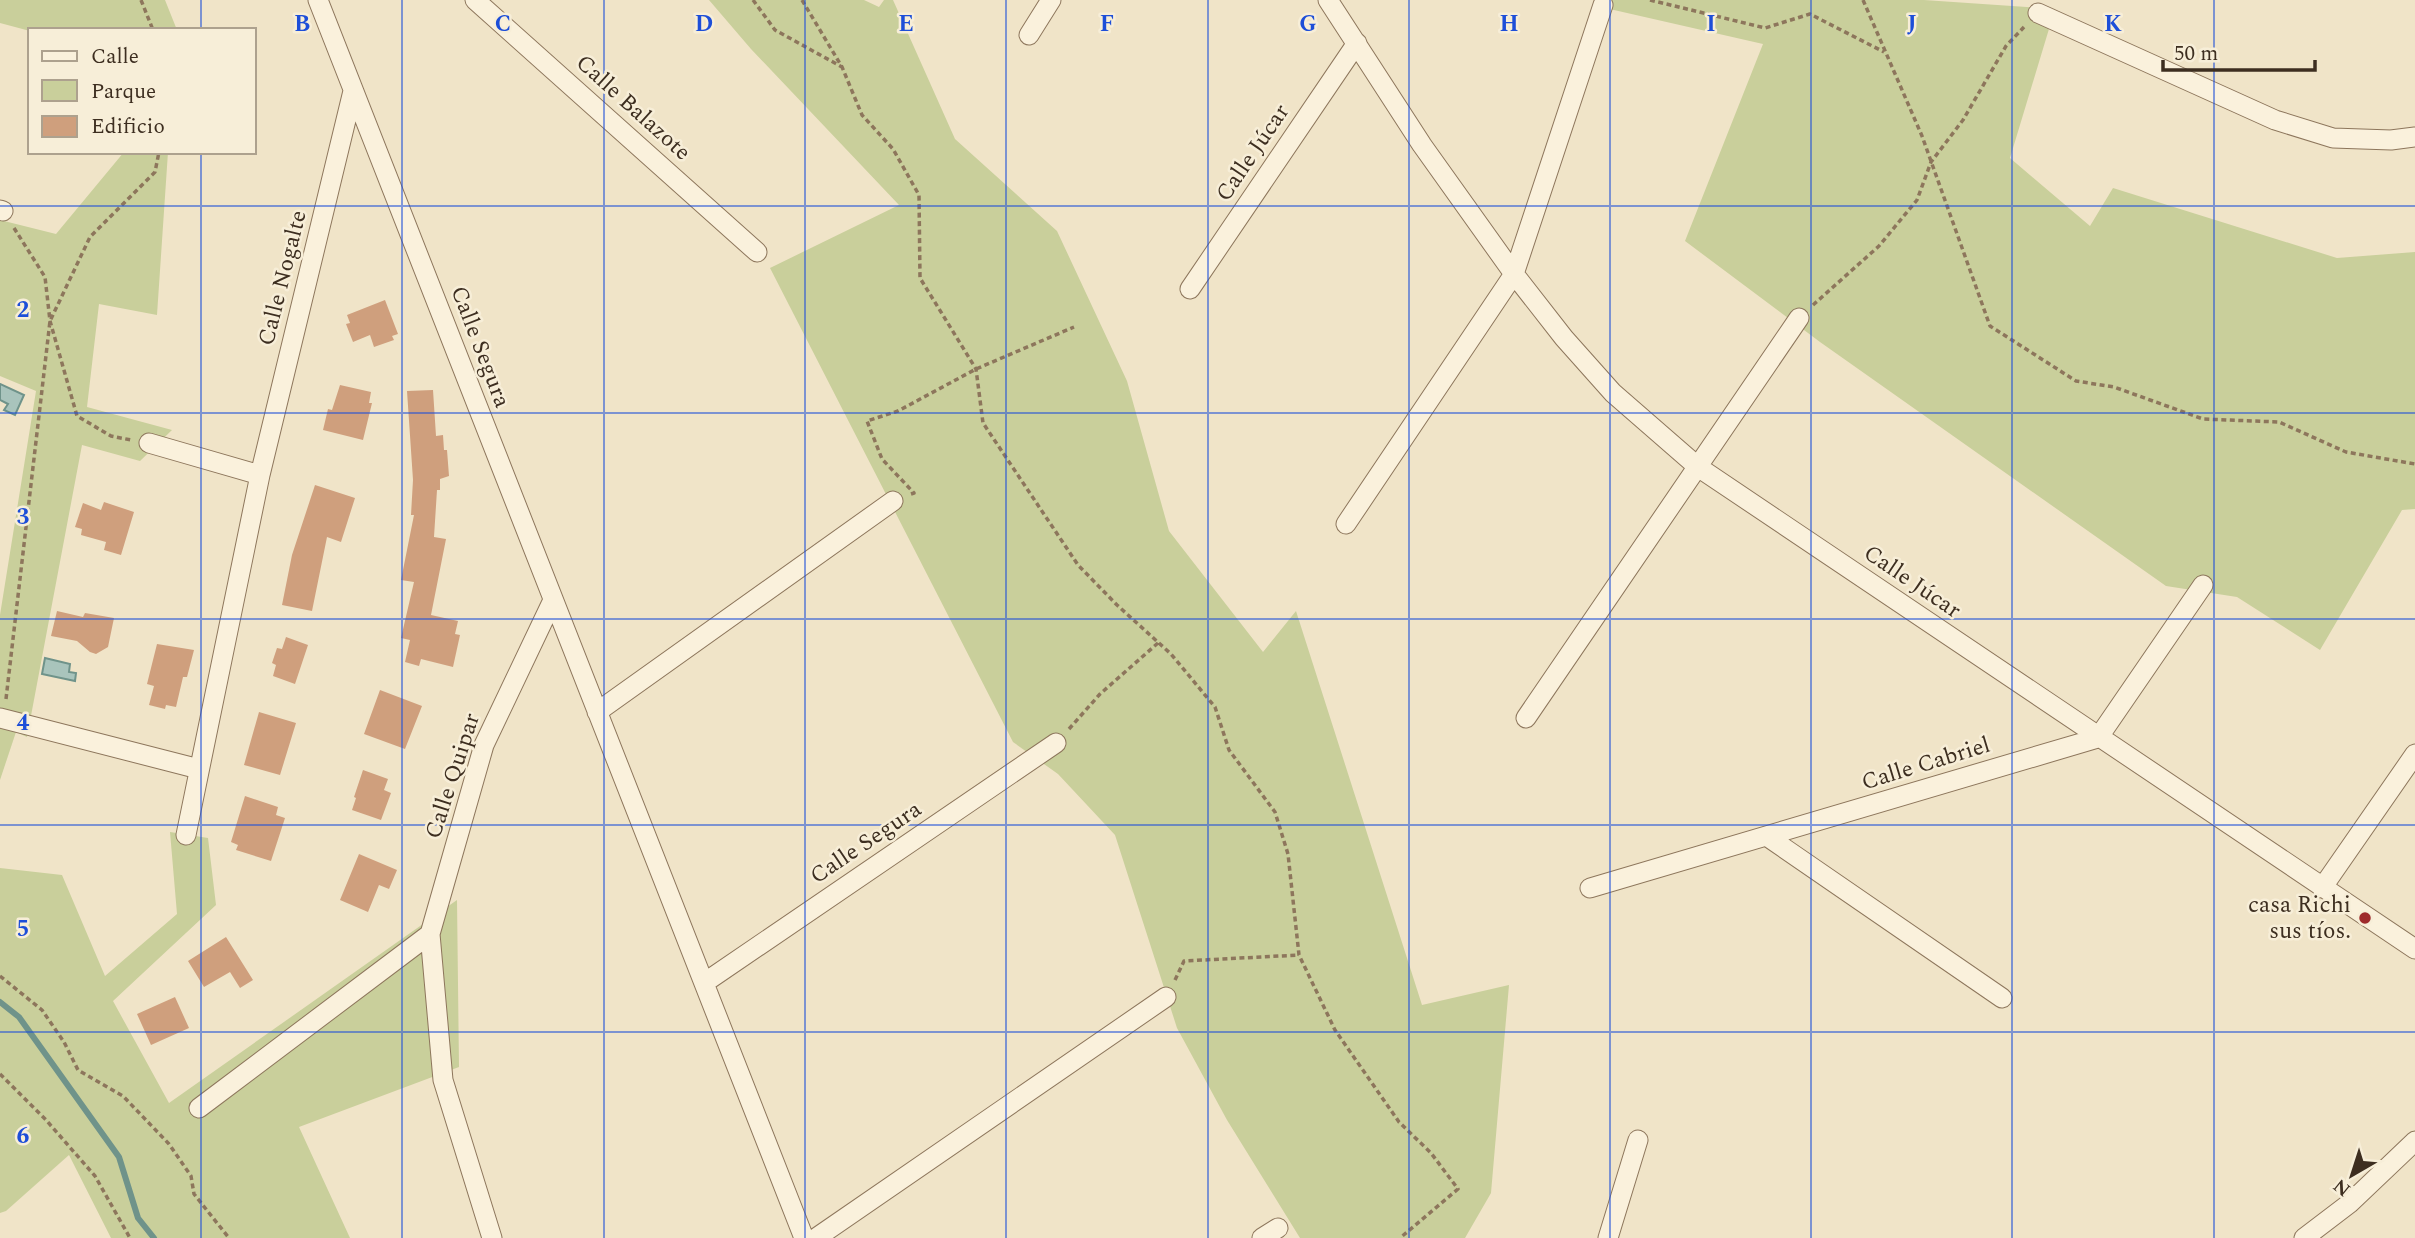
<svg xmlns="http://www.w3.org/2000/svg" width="2415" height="1238" viewBox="0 0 2415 1238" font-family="Spectral,serif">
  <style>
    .green { fill: #c9cf9b }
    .water { fill: #a9c4bc; stroke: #6f938a; stroke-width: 2 }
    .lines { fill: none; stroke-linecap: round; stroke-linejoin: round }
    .stream { stroke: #6f938a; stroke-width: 6 }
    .building { fill: #cf9f7d }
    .minor-casing { stroke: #8d765c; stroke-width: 21 }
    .path { stroke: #8d765c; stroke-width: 3.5; stroke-dasharray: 5 3.5; stroke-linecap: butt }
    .minor { stroke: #faf1dc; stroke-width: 19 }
    .grid { fill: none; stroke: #1d4ed8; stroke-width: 2; stroke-opacity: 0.55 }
    .poi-dot { fill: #9e2a2b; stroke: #f7eed8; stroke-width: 2.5 }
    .labels { text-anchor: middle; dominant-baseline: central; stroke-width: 5; stroke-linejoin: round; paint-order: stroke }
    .street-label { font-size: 23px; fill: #3d2e20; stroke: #f7eed8 }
    .poi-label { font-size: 23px; fill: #3d2e20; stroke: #f7eed8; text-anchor: end }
    .grid-label { font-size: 23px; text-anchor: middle; font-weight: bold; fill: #1d4ed8; stroke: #f7eed8; stroke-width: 5; stroke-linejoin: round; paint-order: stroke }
  </style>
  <rect width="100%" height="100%" fill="#f0e4c8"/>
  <path class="green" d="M 0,0 L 165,0 L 177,30 L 30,31 L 0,23 Z
    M 709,0 L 864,0 L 879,7 L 884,0 L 893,0 L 955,139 L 1057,231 L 1127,381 L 1169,531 L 1263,652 L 1296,611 L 1422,1005 L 1509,985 L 1491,1193 L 1465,1238 L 1300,1238 L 1227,1120 L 1177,1028 L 1115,835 L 1058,774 L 1013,742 L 770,268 L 899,205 L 751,49 Z
    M 1600,0 L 1924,0 L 2055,9 L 2010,158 L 2090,226 L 2113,188 L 2337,258 L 2415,252 L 2415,509 L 2402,510 L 2320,650 L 2237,597 L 2166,586 L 1820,342 L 1685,241 L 1763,44 L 1592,5 Z
    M 124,152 L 168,152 L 157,315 L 99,304 L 87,407 L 172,430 L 140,461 L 82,445 L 27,737 L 16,732 L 0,780 L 0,615 L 36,391 L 0,376 L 0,220 L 56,234 Z
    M 170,832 L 208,838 L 216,905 L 113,1001 L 169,1103 L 457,900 L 459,1067 L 299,1127 L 350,1238 L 111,1238 L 69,1155 L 6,1211 L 0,1213 L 0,868 L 62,875 L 105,976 L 177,914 Z"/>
  <path class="water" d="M 0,384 L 24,395 L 15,415 L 4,410 L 8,404 L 0,400 Z
    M 45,658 L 70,664 L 69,672 L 76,673 L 75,681 L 42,674 Z"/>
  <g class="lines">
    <path class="stream" d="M 0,1002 L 19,1017 L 119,1157 L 138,1218 L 154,1238"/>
  </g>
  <path class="building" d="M 385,300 L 398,334 L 392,336 L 394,340 L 374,347 L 370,335 L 353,342 L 346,324 L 350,323 L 347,315 Z
    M 340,385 L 371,392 L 369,403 L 372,403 L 363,440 L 323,430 L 328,409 L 332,410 Z
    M 433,390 L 436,436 L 443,435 L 444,450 L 447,450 L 449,476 L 440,479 L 440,490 L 437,490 L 434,537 L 446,539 L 431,615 L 458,621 L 455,634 L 460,635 L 453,667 L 421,659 L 419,666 L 405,662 L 410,640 L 401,638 L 414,582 L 401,580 L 414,515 L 411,515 L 413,480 L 407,391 Z
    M 315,485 L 355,498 L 341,542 L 327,537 L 312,611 L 282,605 L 292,555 Z
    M 104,502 L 134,512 L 121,555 L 104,550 L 106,542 L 81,535 L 82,529 L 75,527 L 83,503 L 101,510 Z
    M 57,611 L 83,617 L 85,613 L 114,618 L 108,647 L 96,654 L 90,652 L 77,641 L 51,636 Z
    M 286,637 L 308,645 L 295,684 L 273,676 L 276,665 L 272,663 L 277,648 L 282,649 Z
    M 157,644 L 194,650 L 187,677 L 183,677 L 176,707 L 166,705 L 165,709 L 149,705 L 154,686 L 147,684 Z
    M 380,690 L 422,706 L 405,749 L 364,734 Z
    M 259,712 L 296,723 L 280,775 L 244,765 Z
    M 363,770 L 388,779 L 384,790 L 391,793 L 381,820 L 352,810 L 356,798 L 354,797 Z
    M 245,796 L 278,807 L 276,815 L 285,818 L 271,861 L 236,850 L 238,845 L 231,842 Z
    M 359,854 L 397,870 L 389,889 L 379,885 L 368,912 L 340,900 Z
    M 226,937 L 253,980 L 240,988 L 230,972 L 204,987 L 188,961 Z
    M 175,997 L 189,1028 L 151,1045 L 137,1014 Z"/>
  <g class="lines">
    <g class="minor-casing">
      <path id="minor" d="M 318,0 L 804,1238
        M 475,0 L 757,252
        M 1328,0 L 1422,145 L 1514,274 L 1564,338 L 1613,393 L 1698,467 L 2415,949
        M 2038,13 L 2275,120 L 2333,138 L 2391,140 L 2415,137
        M 1029,35 L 1051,0
        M 0,210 L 3,211
        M 1190,289 L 1357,43
        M 149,443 L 260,475
        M 1346,524 L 1514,274 L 1603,5
        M 597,712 L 893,501
        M 0,718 L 199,769
        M 1526,718 L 1799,318
        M 186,835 L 260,475 L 353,91
        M 1768,837 L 2002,998
        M 1590,888 L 2098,738 L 2203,585
        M 2322,888 L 2415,754
        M 704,983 L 1056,743
        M 199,1108 L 430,934
        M 492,1238 L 443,1080 L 430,934 L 484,745 L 553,600
        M 816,1238 L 1166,997
        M 1262,1238 L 1278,1228
        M 1608,1238 L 1638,1140
        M 2304,1238 L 2350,1203 L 2415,1141"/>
    </g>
    <path class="path" d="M 141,0 L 153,30
      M 753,0 L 775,30 L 842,67
      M 802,0 L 842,67 L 862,115 L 893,149 L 919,195 L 920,278 L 976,369 L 983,423 L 1078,565 L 1117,605 L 1171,654 L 1215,707 L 1229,750 L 1275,812 L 1288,854 L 1299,955 L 1335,1030 L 1399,1122 L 1431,1153 L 1458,1189 L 1400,1238
      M 1650,0 L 1765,28 L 1810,14 L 1884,52
      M 1863,0 L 1922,136 L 1990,326 L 2076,381 L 2114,387 L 2203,419 L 2279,422 L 2346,452 L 2415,464
      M 14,228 L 45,277 L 50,321 L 77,416 L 111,436 L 131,440
      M 1813,305 L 1879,246 L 1917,200 L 1931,162 L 1963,120 L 2006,46 L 2024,27
      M 911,494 L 914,493 L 882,459 L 867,421 L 898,411 L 976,369 L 1074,327
      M 6,699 L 50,321 L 90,237 L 155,172 L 159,152
      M 1069,729 L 1100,694 L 1158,643
      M 0,976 L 42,1010 L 64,1042 L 78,1070 L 123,1096 L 169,1144 L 191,1176 L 194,1194 L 229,1238
      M 1175,980 L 1184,961 L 1299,955
      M 0,1074 L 46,1120 L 95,1176 L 130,1238"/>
    <use href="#minor" class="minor"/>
  </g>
  <path class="grid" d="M 201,0 L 201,30M 402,0 L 402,1238M 604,0 L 604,1238M 805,0 L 805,1238M 1006,0 L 1006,1238M 1208,0 L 1208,1238M 1409,0 L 1409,1238M 1610,0 L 1610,1238M 1811,0 L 1811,1238M 2012,0 L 2012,1238M 2214,0 L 2214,1238M 201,152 L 201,1238M 0,206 L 2415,206M 0,413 L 2415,413M 0,619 L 2415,619M 0,825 L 2415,825M 0,1032 L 2415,1032"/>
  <circle class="poi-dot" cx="2365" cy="918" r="7"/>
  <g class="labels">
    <g class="street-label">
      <text transform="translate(633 108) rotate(42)">Calle Balazote</text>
      <text transform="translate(1253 153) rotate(-56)">Calle Júcar</text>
      <text transform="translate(283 278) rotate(-76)">Calle Nogalte</text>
      <text transform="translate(480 347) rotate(69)">Calle Segura</text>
      <text transform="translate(1912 582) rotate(34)">Calle Júcar</text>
      <text transform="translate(1926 764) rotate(-17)">Calle Cabriel</text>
      <text transform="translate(453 776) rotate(-72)">Calle Quipar</text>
      <text transform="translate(866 843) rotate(-34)">Calle Segura</text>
    </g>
    <g class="poi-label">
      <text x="2351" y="905">casa Richi<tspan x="2351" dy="26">sus tíos.</tspan></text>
    </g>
  </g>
  <g class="grid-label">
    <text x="302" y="31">B</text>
    <text x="503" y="31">C</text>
    <text x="704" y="31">D</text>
    <text x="906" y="31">E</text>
    <text x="1107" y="31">F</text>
    <text x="1308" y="31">G</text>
    <text x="1509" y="31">H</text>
    <text x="1711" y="31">I</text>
    <text x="1912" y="31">J</text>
    <text x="2113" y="31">K</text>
    <text x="23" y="317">2</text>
    <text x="23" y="524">3</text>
    <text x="23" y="730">4</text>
    <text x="23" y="936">5</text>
    <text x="23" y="1143">6</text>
  </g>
  <rect x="28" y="28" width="228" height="126" fill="#f7eed8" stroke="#ada18e" stroke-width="2"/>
  <rect x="42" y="51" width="35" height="10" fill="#faf1dc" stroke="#ada18e" stroke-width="2"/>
  <text x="91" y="63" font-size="21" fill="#3d2e20">Calle</text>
  <rect x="42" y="80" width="35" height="21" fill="#c9cf9b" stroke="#ada18e" stroke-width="2"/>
  <text x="91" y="98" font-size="21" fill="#3d2e20">Parque</text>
  <rect x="42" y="116" width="35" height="21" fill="#cf9f7d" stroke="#ada18e" stroke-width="2"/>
  <text x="91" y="133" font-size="21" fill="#3d2e20">Edificio</text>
  <g transform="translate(2352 1175) rotate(219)" stroke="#f7eed8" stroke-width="5" paint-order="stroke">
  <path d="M0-5L12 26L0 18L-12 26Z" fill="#3d2e20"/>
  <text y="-10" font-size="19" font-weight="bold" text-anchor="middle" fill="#3d2e20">N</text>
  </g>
  <path d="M2163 60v10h152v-10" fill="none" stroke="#3d2e20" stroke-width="3.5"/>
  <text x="2174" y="60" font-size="21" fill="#3d2e20" stroke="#f7eed8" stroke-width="5" paint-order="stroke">50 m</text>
</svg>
